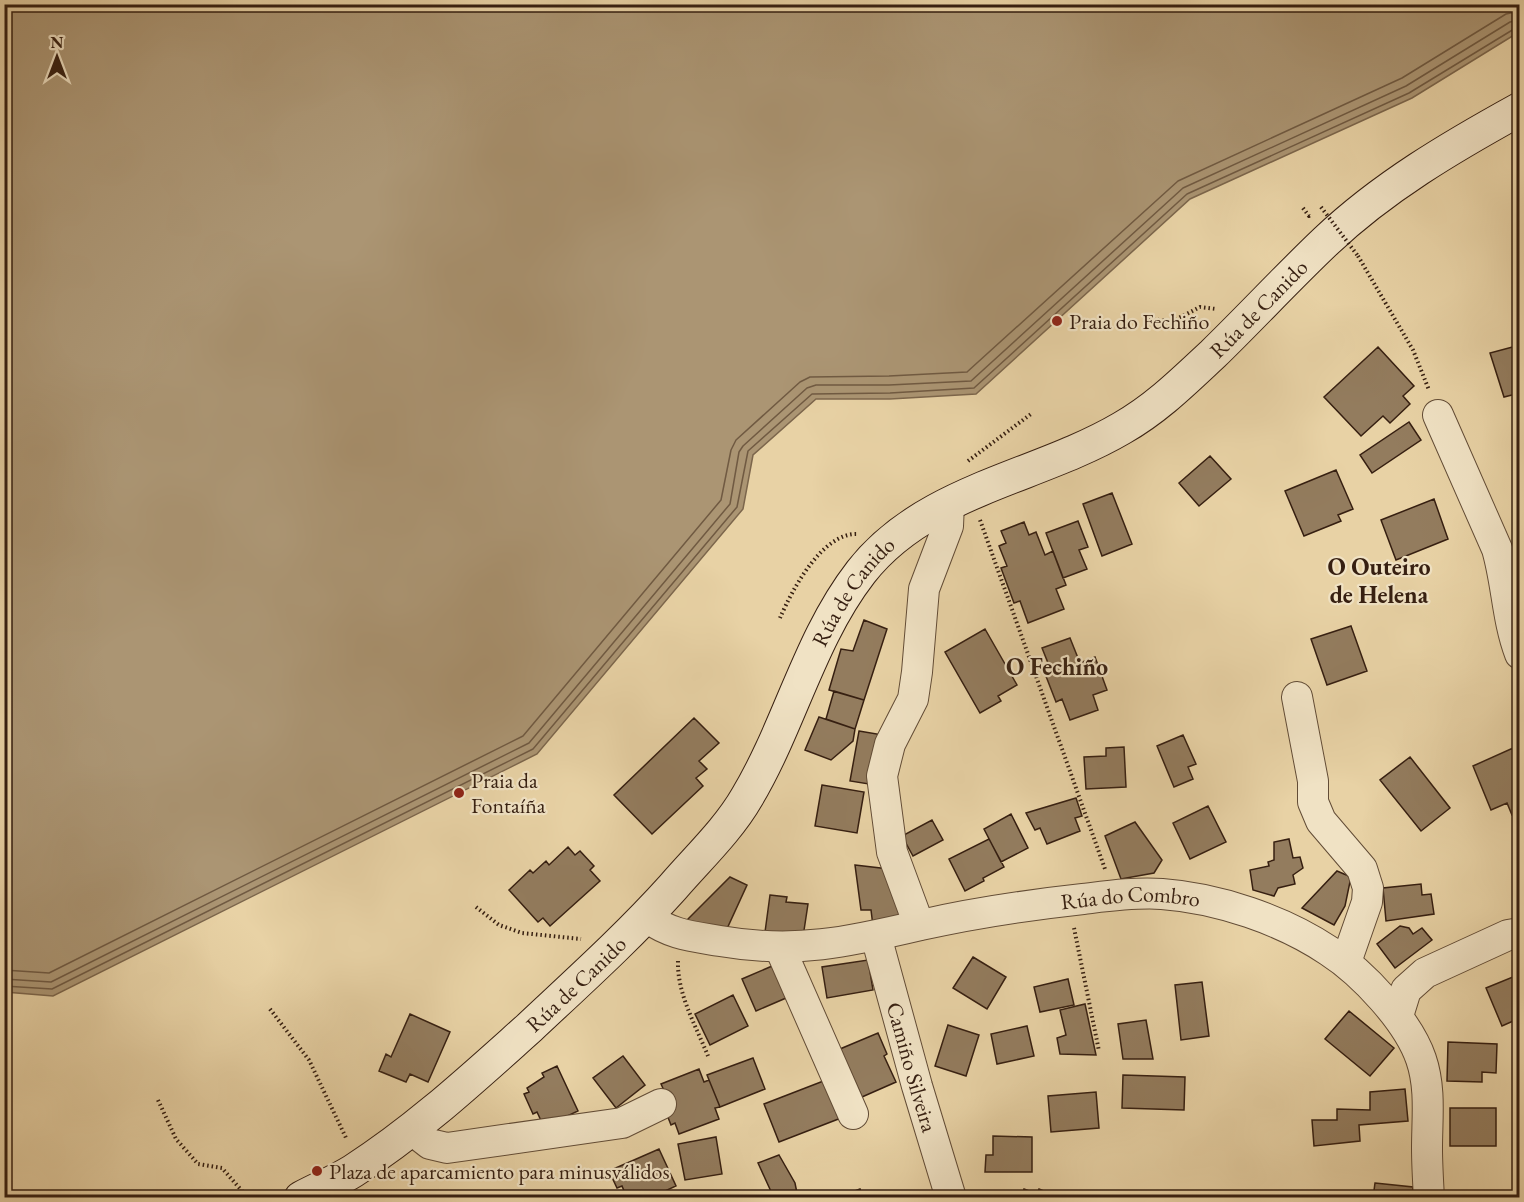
<svg xmlns="http://www.w3.org/2000/svg" width="1524" height="1202" viewBox="0 0 1524 1202" font-family="'EB Garamond',serif">
  <style>
    .water { fill: #ab9573; stroke: #7c664c; stroke-width: 1.5 }
    .lines { fill: none; stroke-linecap: round; stroke-linejoin: round }
    .shore { stroke: #705a42; stroke-width: 1.5 }
    .building { fill: #937c5e; stroke: #361f11; stroke-width: 1.5 }
    .street-casing { stroke: #624c36; stroke-width: 32 }
    .secondary-casing { stroke: #361f11; stroke-width: 35 }
    .path { stroke: #361f11; stroke-width: 4; stroke-dasharray: 1.5 3; stroke-linecap: butt }
    .street { stroke: #f0e2c4; stroke-width: 30 }
    .secondary { stroke: #f0e2c4; stroke-width: 33 }
    .path-bridge { stroke: #361f11; stroke-width: 4; stroke-dasharray: 1.5 3; stroke-linecap: butt }
    .poi-dot { fill: #8f2418; stroke: #f0e2c4; stroke-width: 2 }
    .labels { text-anchor: middle; dominant-baseline: central; stroke-width: 4.5; stroke-linejoin: round; paint-order: stroke }
    .street-label { font-size: 22px; fill: #361f11; stroke: #f0e2c4 }
    .poi-label { font-size: 22px; fill: #361f11; stroke: #f0e2c4; text-anchor: start }
    .neighbourhood-label { font-size: 24px; font-weight: bold; fill: #361f11; stroke: #f0e2c4 }
  </style>
  <rect width="100%" height="100%" fill="#e8d2a5"/>
  <filter id="stains"><feTurbulence type="fractalNoise" baseFrequency=".00333" numOctaves="4"/><feColorMatrix values="0 0 0 0 .2 0 0 0 0 .09 0 0 0 0 .02 0 0 0 .5 -.17"/></filter>
  <radialGradient id="worn" r=".72"><stop offset=".6" stop-color="#630" stop-opacity="0"/><stop offset="1" stop-color="#630" stop-opacity=".3"/></radialGradient>
  <path class="water" d="M 1519,4 L 1519,32 L 1412,98 L 1190,199 L 976,394 L 890,399 L 816,399 L 753,455 L 743,509 L 537,754 L 53,996 L 5,992 L 5,5 Z"/>
  <g class="lines">
    <path class="shore" d="M 4,970 L 49,973 L 523,736 L 721,500 L 731,450 L 736,440 L 800,382 L 810,377 L 889,376 L 967,372 L 1178,181 L 1402,78 L 1506,14 L 1520,11
      M 4,979 L 51,982 L 529,743 L 730,504 L 739,452 L 743,446 L 807,388 L 816,385 L 889,385 L 971,381 L 1183,188 L 1406,86 L 1510,22 L 1520,20
      M 4,986 L 52,989 L 533,749 L 737,507 L 748,451 L 812,394 L 890,393 L 974,388 L 1187,194 L 1409,93 L 1514,29 L 1520,28"/>
  </g>
  <path class="building" d="M 1520,345 L 1520,393 L 1504,397 L 1490,353 Z
    M 1378,347 L 1414,386 L 1403,396 L 1410,404 L 1390,423 L 1383,416 L 1361,436 L 1324,397 Z
    M 1409,422 L 1421,440 L 1372,473 L 1360,455 Z
    M 1210,456 L 1231,479 L 1199,506 L 1179,483 Z
    M 1336,470 L 1353,509 L 1338,515 L 1341,521 L 1304,536 L 1285,491 Z
    M 1112,493 L 1132,544 L 1102,556 L 1083,504 Z
    M 1434,499 L 1448,539 L 1396,560 L 1381,520 Z
    M 1078,521 L 1088,547 L 1079,550 L 1087,569 L 1063,578 L 1046,533 Z
    M 1024,522 L 1029,535 L 1036,532 L 1045,555 L 1053,551 L 1066,585 L 1056,589 L 1064,609 L 1028,623 L 1020,601 L 1014,603 L 1001,568 L 1007,566 L 999,546 L 1006,543 L 1001,531 Z
    M 864,620 L 887,629 L 864,700 L 829,690 L 841,649 L 853,651 Z
    M 1351,626 L 1367,671 L 1327,685 L 1311,639 Z
    M 985,629 L 1017,685 L 998,696 L 1001,701 L 980,713 L 945,652 Z
    M 1070,638 L 1080,663 L 1095,657 L 1107,690 L 1093,695 L 1098,710 L 1070,720 L 1062,699 L 1056,702 L 1044,671 L 1050,668 L 1042,648 Z
    M 834,691 L 864,700 L 855,729 L 826,719 Z
    M 819,717 L 855,729 L 853,741 L 831,760 L 805,750 Z
    M 694,718 L 719,743 L 699,761 L 707,769 L 696,778 L 703,786 L 652,834 L 614,795 Z
    M 859,731 L 883,735 L 875,785 L 850,781 Z
    M 1183,735 L 1196,764 L 1188,767 L 1193,779 L 1174,787 L 1157,746 Z
    M 1124,747 L 1126,787 L 1086,789 L 1084,757 L 1106,756 L 1106,748 Z
    M 1513,748 L 1520,764 L 1520,812 L 1512,815 L 1507,803 L 1491,810 L 1473,766 Z
    M 1410,757 L 1450,808 L 1421,831 L 1380,780 Z
    M 822,785 L 864,792 L 857,833 L 815,826 Z
    M 1076,798 L 1082,816 L 1075,818 L 1080,831 L 1047,844 L 1040,828 L 1035,830 L 1026,813 Z
    M 1208,806 L 1226,842 L 1190,859 L 1173,823 Z
    M 1011,814 L 1028,848 L 1001,862 L 984,829 Z
    M 932,820 L 943,840 L 913,856 L 902,836 Z
    M 1135,822 L 1162,860 L 1154,873 L 1121,879 L 1105,836 Z
    M 989,839 L 1004,867 L 983,878 L 984,881 L 965,891 L 949,859 Z
    M 1289,839 L 1293,858 L 1300,857 L 1303,868 L 1293,875 L 1295,884 L 1278,888 L 1274,896 L 1253,890 L 1250,870 L 1269,866 L 1268,862 L 1274,860 L 1274,842 Z
    M 568,847 L 575,855 L 580,851 L 594,866 L 590,870 L 600,881 L 550,926 L 543,918 L 538,922 L 509,890 L 530,870 L 533,873 L 546,861 L 549,865 Z
    M 1513,857 L 1520,857 L 1520,894 Z
    M 855,865 L 889,869 L 905,917 L 873,926 L 871,910 L 861,910 Z
    M 1337,871 L 1351,877 L 1345,906 L 1334,925 L 1302,908 Z
    M 730,877 L 747,885 L 725,933 L 684,923 Z
    M 1421,884 L 1422,895 L 1431,894 L 1434,914 L 1386,921 L 1383,888 Z
    M 770,895 L 787,897 L 786,902 L 808,904 L 803,937 L 765,932 Z
    M 1400,926 L 1409,928 L 1413,934 L 1422,928 L 1432,940 L 1395,968 L 1377,944 Z
    M 973,957 L 1006,977 L 987,1009 L 953,988 Z
    M 868,960 L 873,990 L 827,998 L 822,967 Z
    M 779,963 L 793,995 L 756,1011 L 742,979 Z
    M 1520,974 L 1520,1018 L 1502,1026 L 1486,988 Z
    M 1068,979 L 1074,1005 L 1040,1012 L 1034,987 Z
    M 1202,982 L 1209,1036 L 1181,1040 L 1175,985 Z
    M 733,995 L 748,1026 L 710,1045 L 695,1014 Z
    M 1085,1004 L 1096,1055 L 1060,1054 L 1057,1038 L 1066,1035 L 1060,1010 Z
    M 1349,1011 L 1394,1048 L 1370,1076 L 1325,1039 Z
    M 410,1014 L 450,1032 L 428,1082 L 410,1074 L 406,1082 L 379,1071 L 386,1054 L 391,1057 Z
    M 1146,1020 L 1153,1059 L 1123,1059 L 1118,1024 Z
    M 948,1025 L 979,1035 L 966,1076 L 935,1066 Z
    M 1027,1026 L 1034,1056 L 997,1064 L 991,1034 Z
    M 878,1033 L 887,1054 L 884,1056 L 896,1082 L 862,1097 L 840,1049 Z
    M 1448,1042 L 1497,1044 L 1496,1073 L 1482,1072 L 1482,1082 L 1447,1081 Z
    M 623,1056 L 645,1085 L 616,1108 L 593,1078 Z
    M 753,1058 L 765,1089 L 720,1107 L 707,1075 Z
    M 557,1066 L 578,1111 L 544,1127 L 537,1112 L 533,1114 L 524,1094 L 529,1092 L 527,1088 L 544,1077 L 542,1073 Z
    M 699,1069 L 704,1082 L 709,1080 L 720,1107 L 715,1108 L 719,1119 L 679,1134 L 675,1123 L 671,1125 L 660,1097 L 666,1095 L 661,1084 Z
    M 1123,1075 L 1185,1077 L 1184,1110 L 1122,1108 Z
    M 826,1080 L 841,1118 L 779,1142 L 764,1104 Z
    M 1405,1089 L 1408,1121 L 1359,1125 L 1360,1141 L 1314,1146 L 1312,1120 L 1337,1120 L 1337,1109 L 1370,1110 L 1370,1092 Z
    M 1096,1092 L 1099,1128 L 1051,1132 L 1048,1096 Z
    M 1450,1108 L 1496,1108 L 1496,1146 L 1450,1146 Z
    M 993,1136 L 1032,1137 L 1032,1172 L 985,1172 L 986,1155 L 993,1155 Z
    M 716,1137 L 722,1174 L 685,1180 L 678,1144 Z
    M 659,1149 L 676,1186 L 650,1198 L 627,1198 L 622,1186 L 617,1188 L 609,1171 Z
    M 779,1155 L 795,1183 L 798,1198 L 774,1198 L 758,1163 Z
    M 1375,1183 L 1413,1187 L 1412,1195 L 1415,1195 L 1415,1198 L 1373,1198 Z
    M 860,1189 L 863,1198 L 836,1198 Z
    M 1024,1189 L 1037,1194 L 1039,1189 L 1061,1198 L 1021,1198 Z"/>
  <g class="lines">
    <g class="street-casing">
      <g id="street">
        <path d="M 1438,415 L 1497,549 C 1507,583 1507,620 1520,654"/>
        <path d="M 1297,697 L 1313,781 L 1313,802 L 1321,821 L 1362,869 L 1368,888 L 1367,902 L 1346,962"/>
        <path id="s1" d="M 646,917 C 672,935 690,936 720,941 C 795,954 849,942 921,925 C 974,913 1028,905 1083,899 C 1108,896 1136,892 1162,894 C 1218,898 1283,920 1329,951 C 1363,973 1408,1021 1421,1059 C 1431,1088 1427,1119 1427,1148 C 1427,1164 1428,1181 1429,1198"/>
        <path d="M 919,925 L 892,852 L 882,776 L 890,744 L 913,699 L 917,672 L 924,589 L 948,526 L 949,503"/>
        <path id="s2" d="M 876,936 L 917,1086 L 951,1198"/>
        <path d="M 780,948 L 853,1114"/>
        <path d="M 1398,1016 L 1406,990 L 1425,973 L 1508,935 L 1520,933"/>
        <path d="M 412,1130 L 430,1144 L 447,1148 L 622,1123 L 661,1104"/>
      </g>
    </g>
    <g class="secondary-casing">
      <g id="secondary">
        <path id="s3" d="M 301,1198 C 318,1189 337,1181 353,1171 C 417,1130 473,1078 529,1028 C 578,982 628,937 673,887 C 698,858 728,830 747,797 C 790,725 809,639 861,572 C 925,490 1037,478 1122,428 C 1157,408 1184,381 1213,354 C 1251,317 1287,278 1326,241 C 1383,187 1451,147 1520,109"/>
      </g>
    </g>
    <path class="path" d="M 1303,208 L 1309,216 L 1310,215
      M 1358,256 L 1413,350 L 1429,390
      M 1149,319 L 1173,321 L 1200,307 L 1216,309
      M 968,461 L 1031,414
      M 980,520 L 1105,869
      M 780,618 C 792,590 822,533 857,534
      M 476,907 L 499,925 L 522,933 L 581,939
      M 1074,928 L 1099,1051
      M 678,961 C 677,994 696,1026 708,1056
      M 270,1009 L 309,1060 L 347,1140
      M 158,1100 L 176,1139 L 198,1164 L 222,1168 L 242,1191 L 228,1198"/>
    <use href="#street" class="street"/>
    <use href="#secondary" class="secondary"/>
    <path class="path-bridge" d="M 1321,207 L 1358,256"/>
  </g>
  <g class="poi-dot">
    <circle cx="1057" cy="321" r="6"/>
    <circle cx="459" cy="793" r="6"/>
    <circle cx="317" cy="1171" r="6"/>
  </g>
  <g class="labels">
    <g class="street-label">
      <text stroke="none"><textPath href="#s3" startOffset="1340">Rúa de Canido</textPath></text>
      <text stroke="none"><textPath href="#s3" startOffset="836">Rúa de Canido</textPath></text>
      <text stroke="none"><textPath href="#s1" startOffset="494">Rúa do Combro</textPath></text>
      <text stroke="none"><textPath href="#s3" startOffset="350">Rúa de Canido</textPath></text>
      <text stroke="none"><textPath href="#s2" startOffset="136">Camiño Silveira</textPath></text>
    </g>
    <g class="poi-label">
      <text x="1069" y="321">Praia do Fechiño</text>
      <text x="471" y="780">Praia da<tspan x="471" dy="25">Fontaíña</tspan></text>
      <text x="329" y="1171">Plaza de aparcamiento para minusválidos</text>
    </g>
    <g class="neighbourhood-label">
      <text x="1379" y="566">O Outeiro<tspan x="1379" dy="28">de Helena</tspan></text>
      <text x="1057" y="666">O Fechiño</text>
    </g>
  </g>
  <rect width="1524" height="1202" fill="none" stroke="#e8d2a5" stroke-width="24"/>
  <rect x="6" y="6" width="1512" height="1190" fill="none" stroke="#361f11" stroke-width="3"/>
  <rect x="12" y="12" width="1500" height="1178" fill="none" stroke="#361f11" stroke-width="1.5"/>
  <g transform="translate(57 57)" stroke="#f0e2c4" stroke-width="4.5" paint-order="stroke">
  <path d="M0-4.5L10 22L0 15L-10 22Z" fill="#361f11"/>
  <text y="-9" font-size="16" font-weight="bold" text-anchor="middle" fill="#361f11">N</text>
  </g>
  <rect width="100%" height="100%" filter="url(#stains)"/>
  <rect width="100%" height="100%" fill="url(#worn)"/>
</svg>
